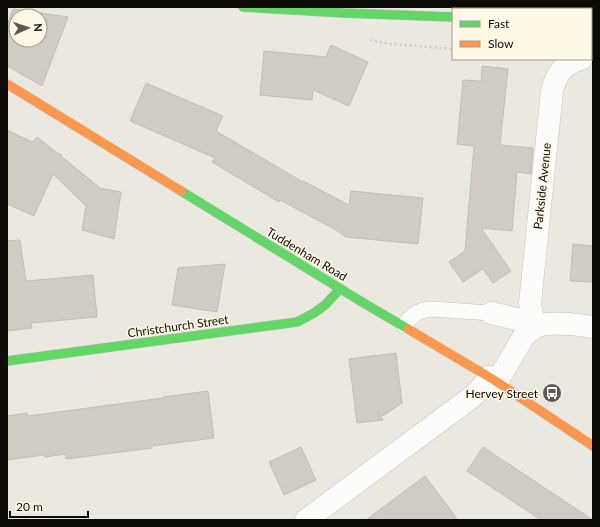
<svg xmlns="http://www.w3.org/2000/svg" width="600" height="527" viewBox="0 0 600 527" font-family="Lato,sans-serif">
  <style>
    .building { fill: #d0ccc5; stroke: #c1beb7; fill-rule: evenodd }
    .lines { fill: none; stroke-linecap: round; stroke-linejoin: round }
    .lane-casing { stroke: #c6c3bc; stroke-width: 16 }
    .street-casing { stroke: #c6c3bc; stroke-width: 23 }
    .fast-casing { stroke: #c6c3bc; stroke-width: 10 }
    .slow-casing { stroke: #c6c3bc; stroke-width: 10 }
    .path { stroke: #ccccc9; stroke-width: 2.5; stroke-dasharray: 2 3; stroke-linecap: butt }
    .lane { stroke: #fcfcfa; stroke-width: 15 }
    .street { stroke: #fcfcfa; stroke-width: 22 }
    .fast { stroke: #63d668; stroke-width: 9 }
    .slow { stroke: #ff974d; stroke-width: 9 }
    .labels { text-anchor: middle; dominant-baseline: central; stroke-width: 3; stroke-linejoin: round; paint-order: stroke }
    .street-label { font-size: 12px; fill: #0e0c06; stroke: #fff8e6 }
    .poi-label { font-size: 12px; fill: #0e0c06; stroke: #fff8e6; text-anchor: end }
  </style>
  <rect width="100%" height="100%" fill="#ebe8df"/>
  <path class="building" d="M 13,9 L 68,17 L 42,86 L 7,66 L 7,25 ZM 16,16 L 40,16 L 40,40 L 16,40 Z
    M 331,45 L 368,62 L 349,106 L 313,90 L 312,100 L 260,95 L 264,51 L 326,57 Z
    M 482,66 L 508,69 L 500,145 L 533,148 L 531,174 L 517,172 L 512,231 L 481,228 L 511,271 L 493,283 L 483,269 L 463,282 L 449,262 L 465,251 L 474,146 L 457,144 L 463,80 L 481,81 Z
    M 146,83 L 223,116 L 216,131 L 303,182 L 303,181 L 349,205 L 351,191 L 423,198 L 418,244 L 346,237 L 336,230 L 280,200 L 279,202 L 212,162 L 215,158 L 130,121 Z
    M 7,130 L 32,142 L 37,137 L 57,153 L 62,155 L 61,156 L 100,188 L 121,192 L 114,239 L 82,230 L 86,206 L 53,174 L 34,216 L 7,204 Z
    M 20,240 L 26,281 L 93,275 L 97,317 L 31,323 L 32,328 L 7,331 L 7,241 Z
    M 573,244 L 593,246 L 593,282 L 570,281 Z
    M 225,264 L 217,312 L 172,305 L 178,268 Z
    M 396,353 L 402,403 L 383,416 L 377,411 L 383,420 L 357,423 L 349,359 Z
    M 208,391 L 214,438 L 152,446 L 152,448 L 66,459 L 66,454 L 45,457 L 44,455 L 7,460 L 7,416 L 27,413 L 28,416 L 163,398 L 163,397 Z
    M 301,447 L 316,480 L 284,495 L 269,462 Z
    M 483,447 L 593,520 L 541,520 L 467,471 Z
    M 425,476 L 458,520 L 366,520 Z"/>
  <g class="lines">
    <g class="lane-casing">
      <path id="lane" d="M 404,326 C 410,315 419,310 431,309 L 491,313"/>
    </g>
    <g class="street-casing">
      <path id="street" d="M 491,313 L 517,319
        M 536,327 L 532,315 L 530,303 L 552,91 C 556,74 564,63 581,59
        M 497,382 L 525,334 C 529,332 532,329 536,327 C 550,320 577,325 593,327
        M 306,520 L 472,397 L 483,386 L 489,377"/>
    </g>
    <g class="fast-casing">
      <path id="fast" d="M 243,7 L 344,13 L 453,17
        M 591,18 L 593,18
        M 181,191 L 362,302 L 408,329
        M 7,361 L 297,322 L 314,313 L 325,305 L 340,289"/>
    </g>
    <g class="slow-casing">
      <path id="slow" d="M 7,84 L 181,191
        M 408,329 L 494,380 L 593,446"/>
    </g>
    <path class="path" d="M 370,40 L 392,44 L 453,49"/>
    <use href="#lane" class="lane"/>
    <use href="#street" class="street"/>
    <use href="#fast" class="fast"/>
    <use href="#slow" class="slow"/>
  </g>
  <defs>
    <g id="bus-disc" transform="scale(1)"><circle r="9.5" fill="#5b5952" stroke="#fff8e6"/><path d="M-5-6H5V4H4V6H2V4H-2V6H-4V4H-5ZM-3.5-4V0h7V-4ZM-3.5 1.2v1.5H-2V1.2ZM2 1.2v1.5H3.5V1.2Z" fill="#fff"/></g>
  </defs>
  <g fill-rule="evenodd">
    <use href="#bus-disc" x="552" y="393"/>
  </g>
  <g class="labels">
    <g class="street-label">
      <text transform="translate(542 186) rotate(-84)">Parkside Avenue</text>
      <text transform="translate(307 254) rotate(31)">Tuddenham Road</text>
      <text transform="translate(178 326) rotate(-8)">Christchurch Street</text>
    </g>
    <g class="poi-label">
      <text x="538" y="393">Hervey Street</text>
    </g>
  </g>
  <rect width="600" height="527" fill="none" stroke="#0e0c06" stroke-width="16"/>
  <rect x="452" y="8" width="140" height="52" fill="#fff8e6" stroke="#9f9a8c"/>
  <rect x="460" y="21" width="20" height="6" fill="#63d668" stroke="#9f9a8c"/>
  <text x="488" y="28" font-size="12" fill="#0e0c06">Fast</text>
  <rect x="460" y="41" width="20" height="6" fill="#ff974d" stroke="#9f9a8c"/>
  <text x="488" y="48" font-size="12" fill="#0e0c06">Slow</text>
  <g transform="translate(28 28) rotate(87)"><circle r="19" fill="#fff8e6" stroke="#9f9a8c"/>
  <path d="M0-3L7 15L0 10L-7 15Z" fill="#5b5952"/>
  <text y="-6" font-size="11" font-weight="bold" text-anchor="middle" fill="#0e0c06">N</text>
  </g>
  <path d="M10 511v6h78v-6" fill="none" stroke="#0e0c06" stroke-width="2"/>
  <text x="16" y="511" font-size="12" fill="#0e0c06" stroke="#fff8e6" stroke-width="3" paint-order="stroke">20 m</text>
</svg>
